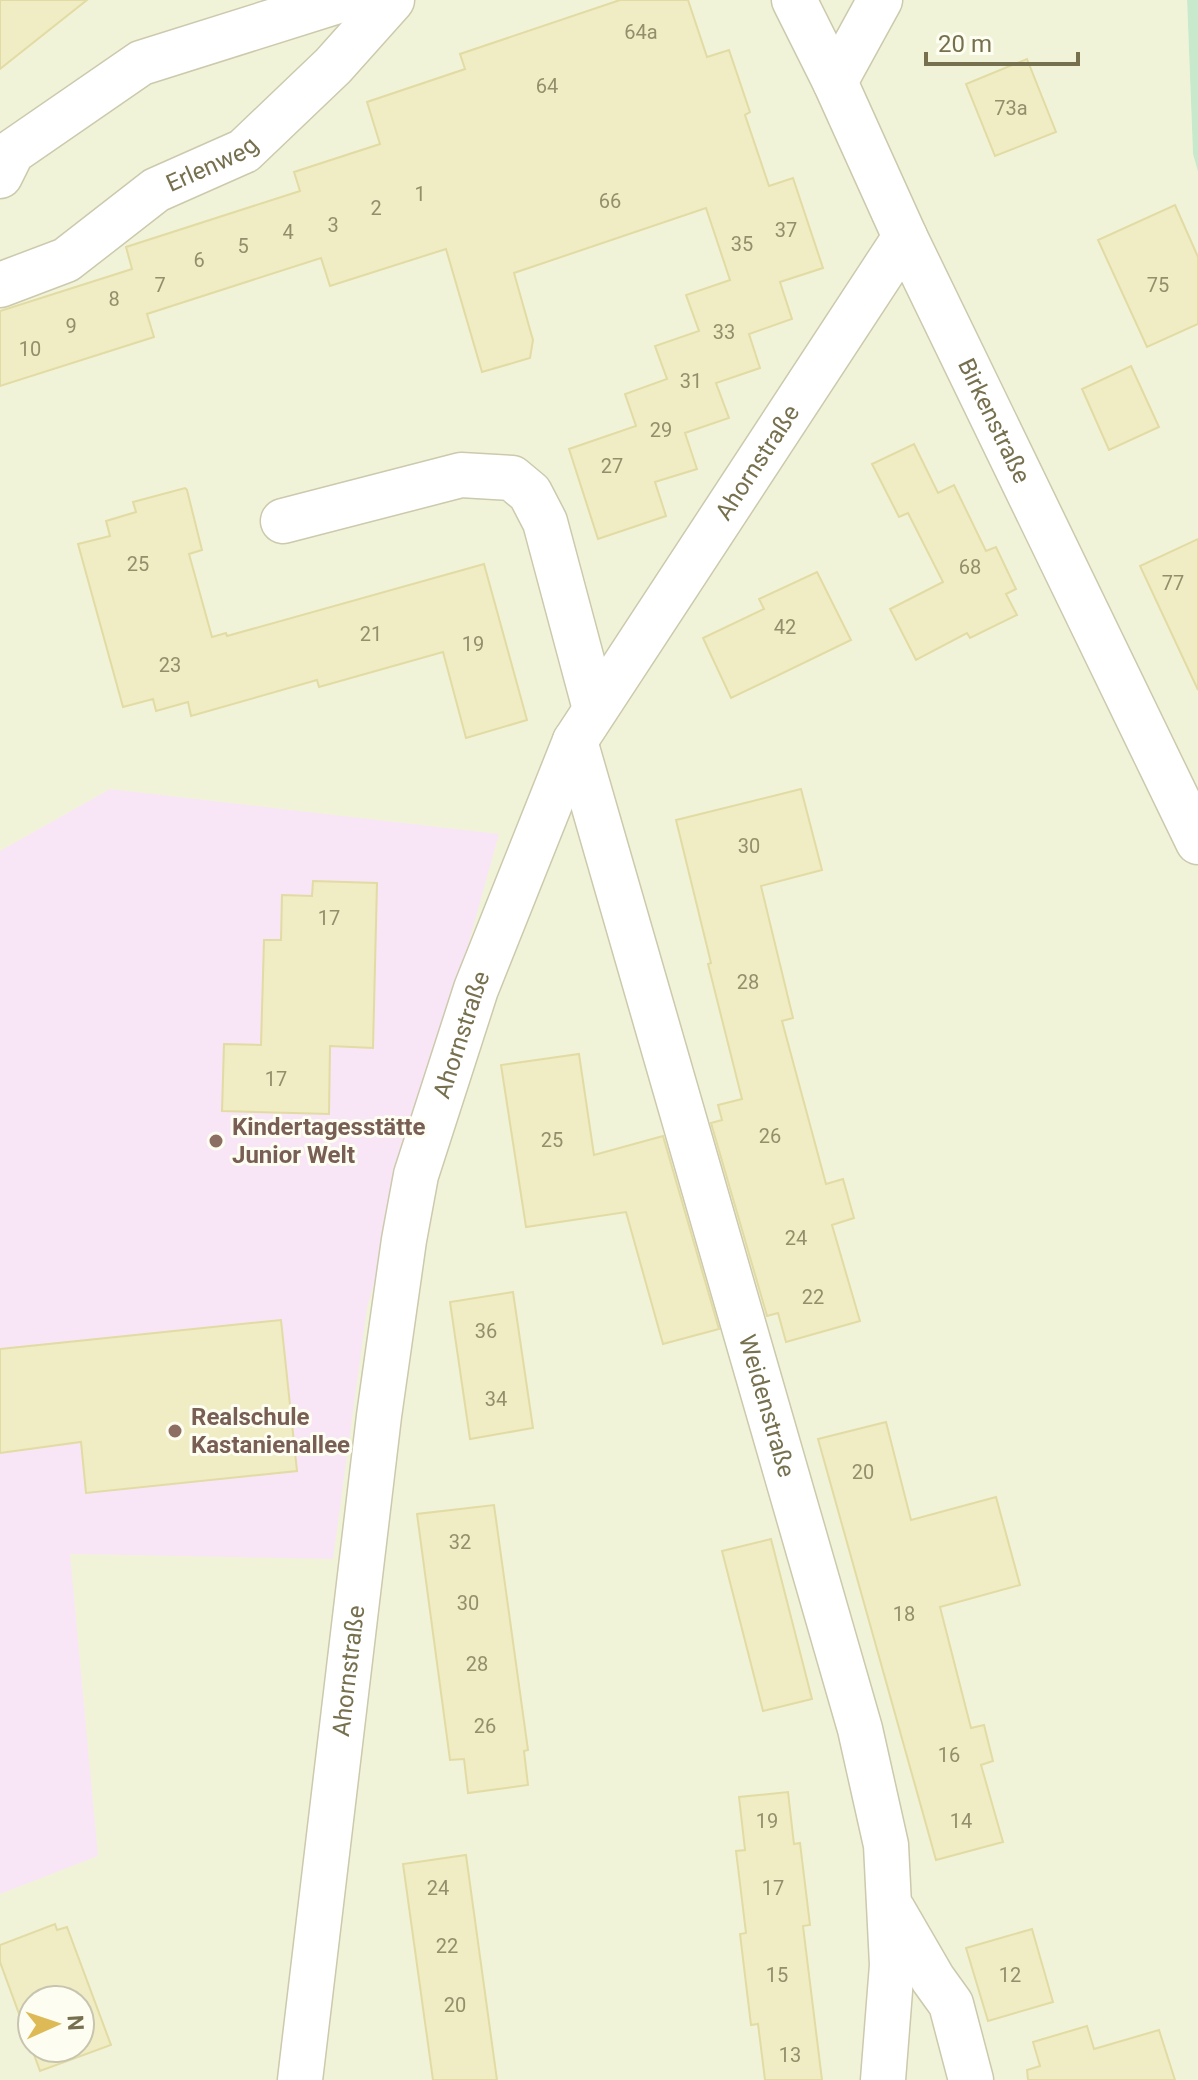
<svg xmlns="http://www.w3.org/2000/svg" width="1198" height="2080" viewBox="0 0 1198 2080" font-family="Roboto,sans-serif">
  <style>
    .residential { fill: #f1f3d9; fill-rule: evenodd }
    .education { fill: #f8e6f6 }
    .green { fill: #c9e9cc }
    .building { fill: #f0ecc3; stroke: #e2dba4; stroke-width: 2; fill-rule: evenodd }
    .lines { fill: none; stroke-linecap: round; stroke-linejoin: round }
    .minor-casing { stroke: #ccc9ad; stroke-width: 47 }
    .minor { stroke: #fff; stroke-width: 44 }
    .education-dot { fill: #8d6e63; stroke: #fdfef1; stroke-width: 3 }
    .labels { text-anchor: middle; dominant-baseline: central; stroke-width: 6; stroke-linejoin: round; paint-order: stroke }
    .number-label { font-size: 20px; fill: #948f6b }
    .street-label { font-size: 24px; fill: #76704e; stroke: #fdfef1 }
    .education-label { font-size: 24px; font-weight: bold; fill: #785e54; stroke: #fdfef1; text-anchor: start }
  </style>
  <rect width="100%" height="100%" fill="#fafcea"/>
  <path class="residential" d="M 0,0 L 1187,0 L 1193,154 L 1198,172 L 1198,2080 L 0,2080 ZM 32,2000 L 80,2000 L 80,2048 L 32,2048 Z"/>
  <path class="education" d="M 110,789 L 499,834 L 367,1308 L 333,1559 L 70,1554 L 98,1856 L 0,1894 L 0,851 Z"/>
  <path class="green" d="M 1187,0 L 1198,0 L 1198,172 L 1193,154 Z"/>
  <path class="building" d="M 0,0 L 87,0 L 0,69 Z
    M 620,0 L 688,0 L 707,57 L 729,50 L 750,112 L 745,115 L 769,186 L 793,178 L 823,268 L 780,282 L 792,319 L 749,334 L 760,368 L 716,383 L 729,418 L 685,433 L 697,469 L 655,482 L 666,516 L 598,539 L 569,449 L 636,426 L 625,394 L 667,379 L 655,346 L 699,331 L 686,295 L 730,280 L 706,208 L 514,273 L 533,340 L 530,358 L 482,372 L 446,249 L 330,286 L 321,258 L 147,314 L 154,337 L 0,386 L 0,311 L 132,269 L 126,247 L 300,191 L 294,172 L 380,144 L 367,102 L 465,69 L 460,54 Z
    M 1027,59 L 1056,132 L 995,156 L 966,84 Z
    M 1175,205 L 1198,257 L 1198,324 L 1147,347 L 1098,240 Z
    M 1131,366 L 1159,427 L 1109,450 L 1082,389 Z
    M 914,444 L 938,493 L 954,485 L 986,551 L 996,547 L 1016,589 L 1006,594 L 1017,615 L 970,638 L 967,633 L 916,660 L 890,609 L 943,582 L 908,513 L 899,517 L 872,464 Z
    M 185,488 L 187,490 L 202,550 L 189,554 L 212,637 L 226,633 L 227,636 L 484,564 L 527,720 L 466,738 L 443,652 L 319,687 L 317,680 L 191,716 L 188,702 L 156,711 L 153,699 L 123,707 L 78,544 L 110,536 L 106,521 L 136,512 L 133,502 Z
    M 1198,539 L 1198,690 L 1140,566 Z
    M 817,572 L 851,640 L 731,698 L 703,638 L 764,609 L 759,599 Z
    M 801,789 L 822,870 L 761,886 L 793,1018 L 782,1021 L 826,1184 L 843,1179 L 854,1218 L 832,1225 L 860,1321 L 786,1342 L 778,1313 L 767,1316 L 711,1123 L 722,1120 L 718,1105 L 742,1099 L 708,964 L 711,963 L 676,820 Z
    M 313,881 L 377,883 L 373,1048 L 330,1046 L 329,1114 L 222,1111 L 224,1044 L 261,1045 L 264,940 L 281,940 L 282,895 L 312,896 Z
    M 579,1054 L 594,1155 L 663,1136 L 719,1329 L 663,1344 L 626,1212 L 526,1227 L 501,1065 Z
    M 513,1292 L 533,1428 L 470,1439 L 450,1302 Z
    M 281,1320 L 297,1471 L 86,1493 L 81,1442 L 0,1453 L 0,1349 Z
    M 886,1422 L 911,1520 L 996,1497 L 1020,1585 L 940,1607 L 971,1728 L 984,1725 L 993,1761 L 981,1765 L 1003,1842 L 936,1860 L 818,1439 Z
    M 494,1505 L 528,1750 L 524,1751 L 528,1785 L 468,1793 L 464,1759 L 450,1760 L 417,1514 Z
    M 771,1539 L 812,1699 L 763,1711 L 722,1551 Z
    M 788,1792 L 794,1844 L 800,1843 L 810,1925 L 803,1926 L 822,2080 L 765,2080 L 758,2024 L 751,2025 L 740,1934 L 746,1933 L 736,1851 L 745,1850 L 739,1797 Z
    M 466,1855 L 497,2080 L 433,2080 L 403,1864 Z
    M 55,1924 L 57,1930 L 67,1927 L 111,2045 L 40,2071 L 0,1962 L 0,1945 ZM 32,2000 L 80,2000 L 80,2048 L 32,2048 Z
    M 1032,1929 L 1053,2002 L 988,2021 L 966,1948 Z
    M 1087,2026 L 1094,2049 L 1159,2030 L 1175,2080 L 1028,2080 L 1027,2070 L 1040,2066 L 1033,2042 Z"/>
  <g class="lines">
    <g class="minor-casing">
      <g id="minor">
        <path id="s1" d="M 794,0 L 835,82 L 905,237 L 1198,842"/>
        <path d="M 835,82 L 880,0"/>
        <path d="M 0,176 L 12,152 L 141,63 L 341,0"/>
        <path id="s2" d="M 0,285 L 66,260 L 156,190 L 244,151 L 333,66 L 392,0"/>
        <path d="M 283,521 L 461,475 L 512,478 L 530,493 L 545,522 L 595,709"/>
        <path id="s3" d="M 575,741 L 860,1729 L 886,1845 L 892,1965 L 883,2080"/>
        <path d="M 893,1910 L 933,1979 L 951,2004 L 971,2080"/>
        <path id="s4" d="M 300,2080 L 379,1416 L 404,1240 L 416,1175 L 476,989 L 575,741 L 905,237"/>
      </g>
    </g>
    <use href="#minor" class="minor"/>
  </g>
  <g class="education-dot">
    <circle cx="216" cy="1141" r="8"/>
    <circle cx="175" cy="1431" r="8"/>
  </g>
  <g class="labels">
    <g class="number-label">
      <text x="641" y="32">64a</text>
      <text x="547" y="86">64</text>
      <text x="1011" y="108">73a</text>
      <text x="420" y="194">1</text>
      <text x="610" y="201">66</text>
      <text x="376" y="208">2</text>
      <text x="333" y="225">3</text>
      <text x="786" y="230">37</text>
      <text x="288" y="232">4</text>
      <text x="742" y="244">35</text>
      <text x="243" y="246">5</text>
      <text x="199" y="260">6</text>
      <text x="160" y="285">7</text>
      <text x="1158" y="285">75</text>
      <text x="114" y="299">8</text>
      <text x="71" y="326">9</text>
      <text x="724" y="332">33</text>
      <text x="30" y="349">10</text>
      <text x="691" y="381">31</text>
      <text x="661" y="430">29</text>
      <text x="612" y="466">27</text>
      <text x="138" y="564">25</text>
      <text x="970" y="567">68</text>
      <text x="1173" y="583">77</text>
      <text x="785" y="627">42</text>
      <text x="371" y="634">21</text>
      <text x="473" y="644">19</text>
      <text x="170" y="665">23</text>
      <text x="749" y="846">30</text>
      <text x="329" y="918">17</text>
      <text x="748" y="982">28</text>
      <text x="276" y="1079">17</text>
      <text x="770" y="1136">26</text>
      <text x="552" y="1140">25</text>
      <text x="796" y="1238">24</text>
      <text x="813" y="1297">22</text>
      <text x="486" y="1331">36</text>
      <text x="496" y="1399">34</text>
      <text x="863" y="1472">20</text>
      <text x="460" y="1542">32</text>
      <text x="468" y="1603">30</text>
      <text x="904" y="1614">18</text>
      <text x="477" y="1664">28</text>
      <text x="485" y="1726">26</text>
      <text x="949" y="1755">16</text>
      <text x="767" y="1821">19</text>
      <text x="961" y="1821">14</text>
      <text x="438" y="1888">24</text>
      <text x="773" y="1888">17</text>
      <text x="447" y="1946">22</text>
      <text x="777" y="1975">15</text>
      <text x="1010" y="1975">12</text>
      <text x="455" y="2005">20</text>
      <text x="790" y="2055">13</text>
    </g>
    <g class="street-label">
      <text stroke="none"><textPath href="#s2" startOffset="246">Erlenweg</textPath></text>
      <text stroke="none"><textPath href="#s1" startOffset="466">Birkenstraße</textPath></text>
      <text stroke="none"><textPath href="#s4" startOffset="1708">Ahornstraße</textPath></text>
      <text stroke="none"><textPath href="#s4" startOffset="1060">Ahornstraße</textPath></text>
      <text stroke="none"><textPath href="#s3" startOffset="692">Weidenstraße</textPath></text>
      <text stroke="none"><textPath href="#s4" startOffset="412">Ahornstraße</textPath></text>
    </g>
    <g class="education-label">
      <text x="232" y="1127">Kindertagesstätte<tspan x="232" dy="28">Junior Welt</tspan></text>
      <text x="191" y="1417">Realschule<tspan x="191" dy="28">Kastanienallee</tspan></text>
    </g>
  </g>
  <g transform="translate(56 2024) rotate(87)"><circle r="38" fill="#fdfef1" stroke="#c7c5b0" stroke-width="2"/>
  <path d="M0-6L14 30L0 20L-14 30Z" fill="#deba57"/>
  <text y="-12" font-size="22" font-weight="bold" text-anchor="middle" fill="#76704e">N</text>
  </g>
  <path d="M926 52v12h152v-12" fill="none" stroke="#76704e" stroke-width="4"/>
  <text x="938" y="52" font-size="24" fill="#76704e" stroke="#fdfef1" stroke-width="6" paint-order="stroke">20 m</text>
</svg>
